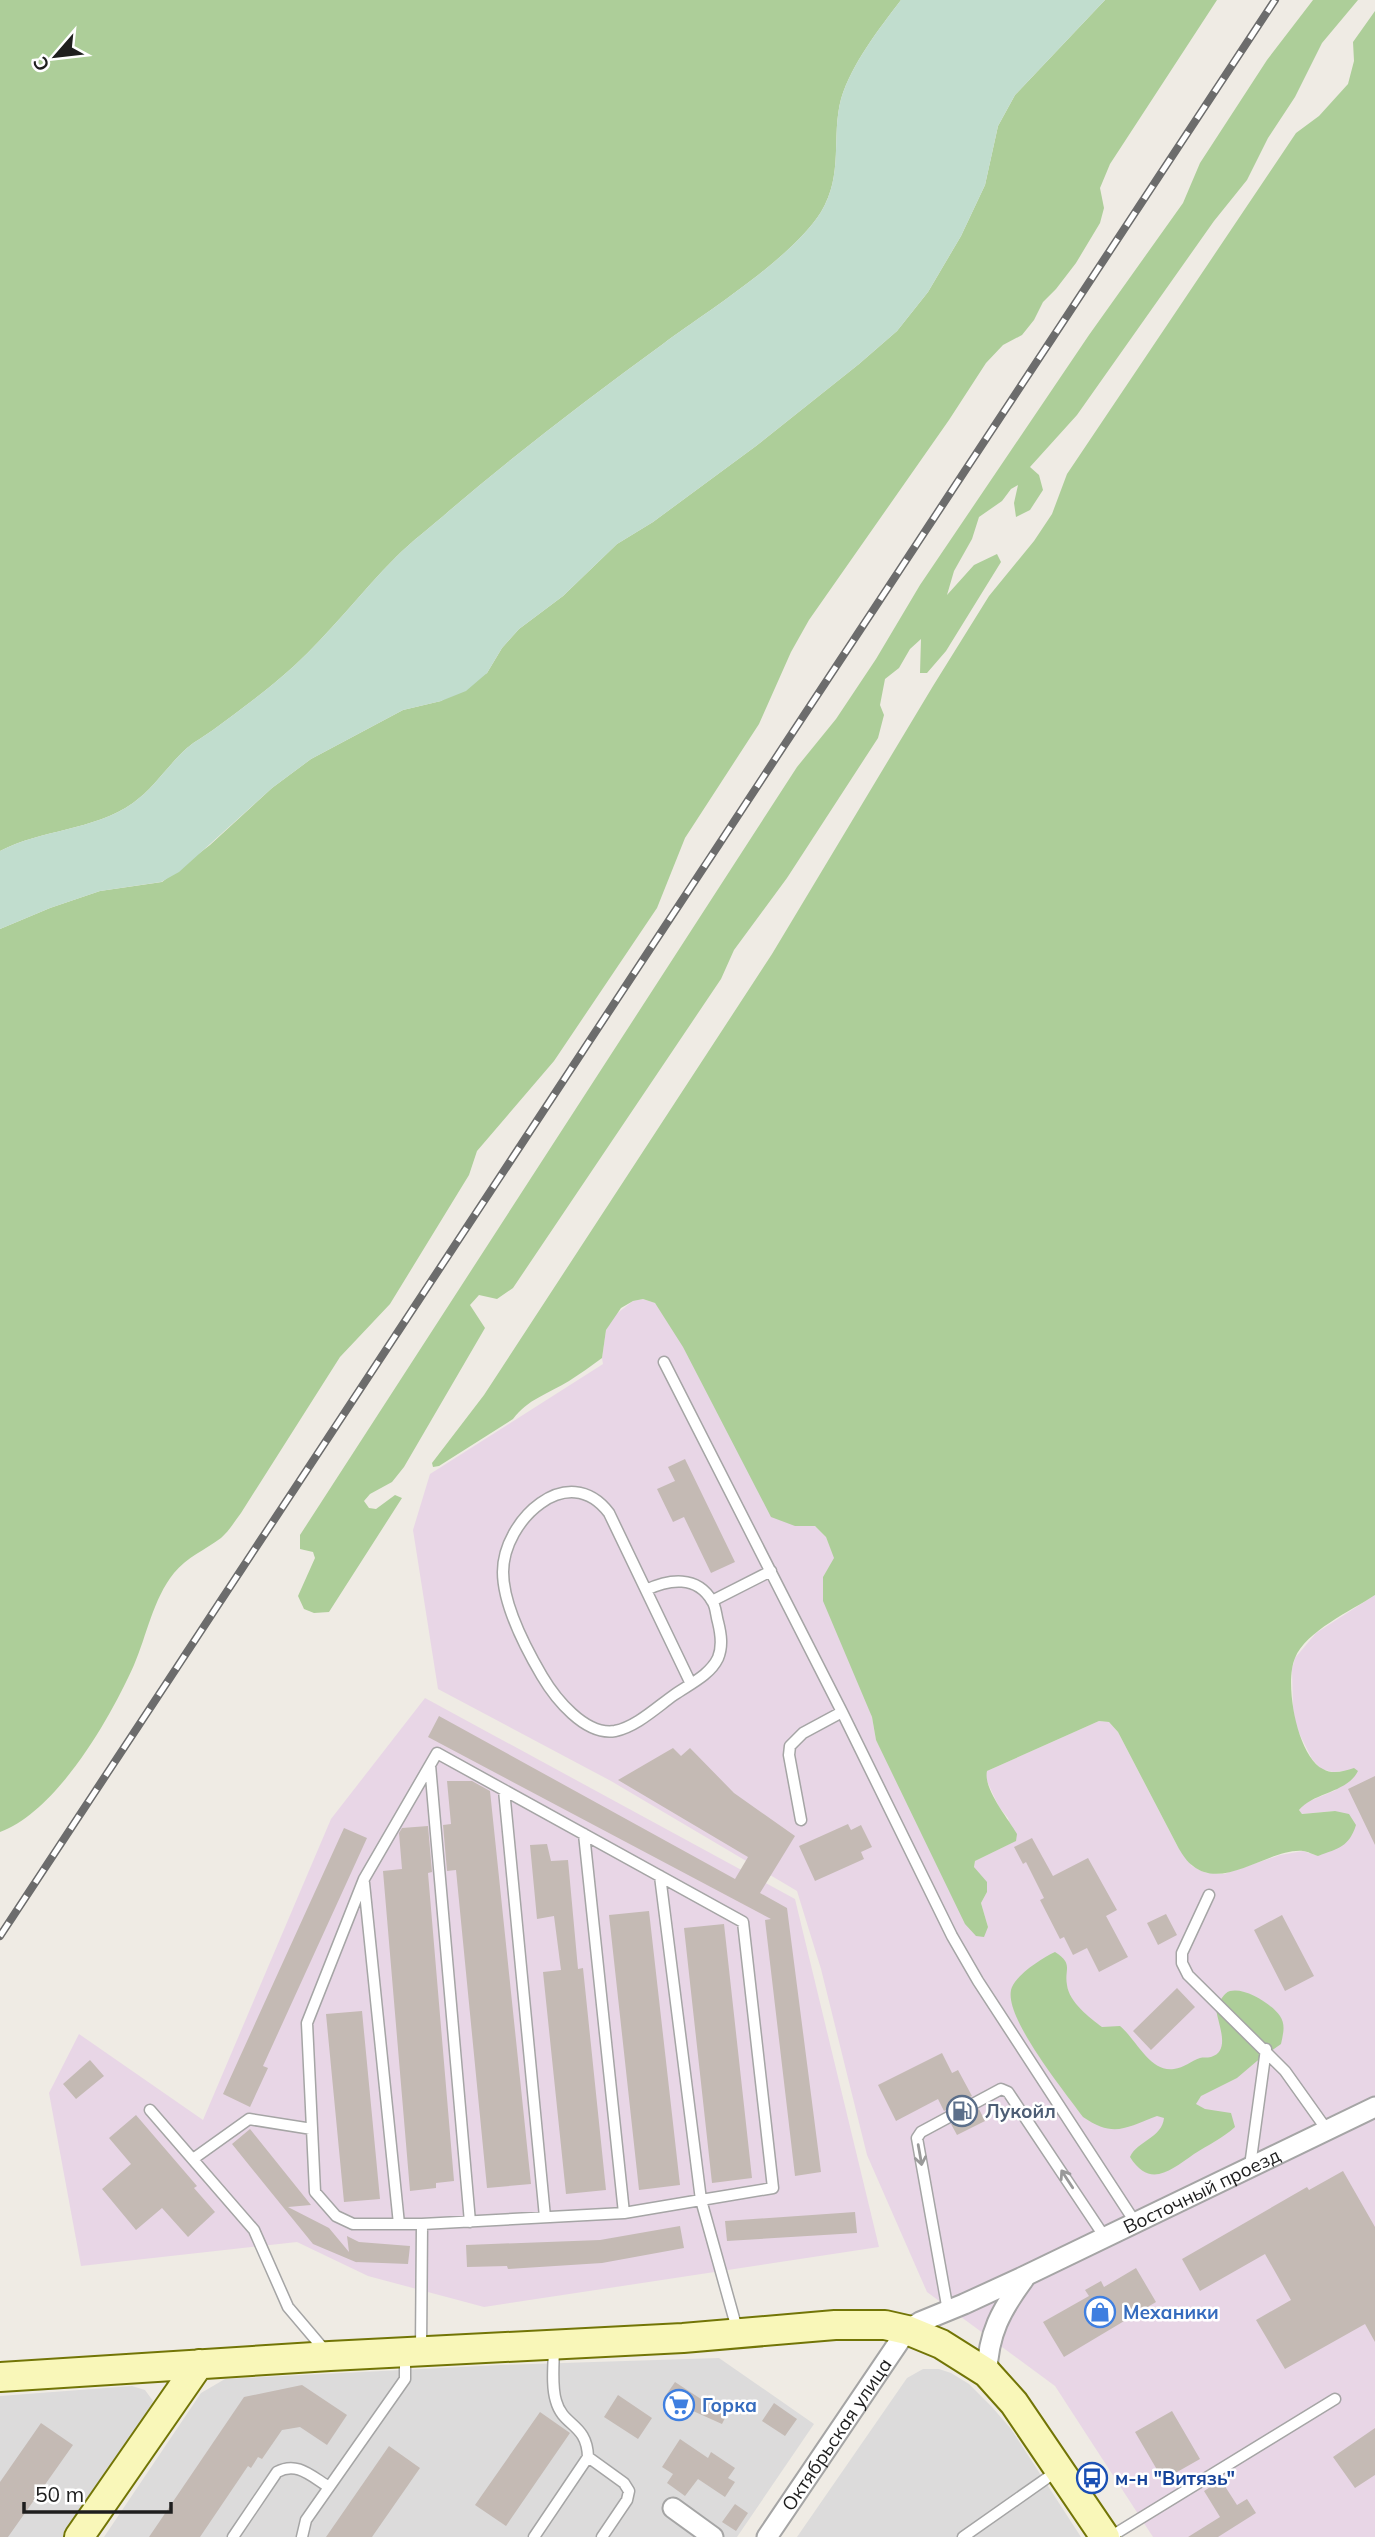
<svg xmlns="http://www.w3.org/2000/svg" width="1375" height="2537" viewBox="0 0 1375 2537" font-family="Mulish,sans-serif">
  <style>
    .residential { fill: #dcdbdb }
    .industrial { fill: #e8d6e6 }
    .forest { fill: #adce99 }
    .wetland { fill: #c1ddce }
    .building { fill: #c4bab4 }
    .lines { fill: none; stroke-linecap: round; stroke-linejoin: round }
    .lane-casing { stroke: #a5a5a5; stroke-width: 13 }
    .street-casing { stroke: #a5a5a5; stroke-width: 23 }
    .secondary-casing { stroke: #727506; stroke-width: 32 }
    .lane { stroke: #fff; stroke-width: 10 }
    .street { stroke: #fff; stroke-width: 19 }
    .secondary { stroke: #f9f7b9; stroke-width: 28 }
    .rail-casing { stroke: #6c6c6c; stroke-width: 8 }
    .rail { stroke: #fff; stroke-width: 5; stroke-dasharray: 16; stroke-linecap: butt }
    .oneway { stroke: #9a9a9a }
    .labels { text-anchor: middle; dominant-baseline: central; stroke-width: 5; stroke-linejoin: round; paint-order: stroke }
    .service-label { font-size: 19px; font-weight: bold; fill: #4e5e75; stroke: #fff; text-anchor: start }
    .street-label { font-size: 19px; fill: #1e1e1e; stroke: #fff }
    .shop-label { font-size: 19px; font-weight: bold; fill: #366cbe; stroke: #fff; text-anchor: start }
    .transit-label { font-size: 19px; font-weight: bold; fill: #164399; stroke: #fff; text-anchor: start }
  </style>
  <rect width="100%" height="100%" fill="#efebe4"/>
  <path class="residential" d="M 719,2358 L 814,2424 L 737,2537 L 104,2537 L 201,2393 L 225,2379 L 500,2365 Z
    M 923,2369 L 939,2369 L 951,2373 L 969,2384 L 992,2407 L 1011,2429 L 1081,2537 L 797,2537 L 907,2378 Z
    M 132,2386 L 145,2390 L 153,2401 L 148,2413 L 64,2537 L 0,2537 L 0,2396 Z"/>
  <path class="industrial" d="M 643,1299 L 655,1303 L 668,1322 L 795,1526 L 815,1526 L 826,1537 L 835,1558 L 823,1577 L 872,1717 L 876,1740 L 988,1927 L 981,1903 L 987,1892 L 974,1867 L 975,1861 L 1015,1841 L 1008,1818 L 999,1807 L 985,1777 L 987,1771 L 1099,1721 L 1109,1722 L 1118,1732 L 1179,1849 L 1192,1866 L 1206,1873 L 1224,1874 L 1280,1855 L 1303,1851 L 1318,1856 L 1335,1811 L 1302,1814 L 1299,1810 L 1305,1803 L 1336,1790 L 1343,1771 L 1333,1772 L 1321,1769 L 1312,1759 L 1296,1727 L 1293,1708 L 1292,1669 L 1295,1658 L 1316,1633 L 1375,1595 L 1375,2537 L 1153,2537 L 1055,2386 L 927,2292 L 867,2155 L 821,1969 L 797,1891 L 611,1781 L 438,1689 L 413,1530 L 430,1474 L 603,1364 L 602,1358 L 606,1330 L 615,1315 L 633,1301 Z
    M 425,1698 L 795,1899 L 879,2247 L 484,2307 L 368,2276 L 297,2242 L 81,2266 L 49,2093 L 79,2034 L 203,2120 L 331,1819 Z"/>
  <path class="forest" d="M 0,0 L 901,0 C 879,29 852,63 841,99 C 831,137 844,174 821,212 C 791,259 709,310 663,344 C 590,397 518,452 449,511 C 432,526 412,541 396,557 C 361,592 331,632 294,666 C 269,689 241,709 213,730 C 205,736 195,741 187,748 C 168,765 154,788 133,803 C 93,831 42,829 0,851 Z
    M 1105,0 L 1217,0 L 1110,164 L 1100,188 L 1104,208 L 1100,223 L 1076,263 L 1056,289 L 1043,302 L 1034,320 L 1022,335 L 1003,345 L 986,363 L 949,420 L 809,620 L 791,652 L 759,724 L 685,838 L 657,908 L 554,1061 L 477,1151 L 469,1175 L 390,1304 L 340,1357 L 241,1513 C 235,1521 229,1531 221,1538 C 205,1550 187,1557 174,1573 C 153,1599 147,1635 134,1665 C 110,1719 57,1811 0,1832 L 0,929 L 50,908 L 100,891 L 162,882 L 210,845 L 272,788 L 311,759 L 403,710 L 441,701 L 487,673 L 502,648 L 519,629 L 563,596 L 617,544 L 653,522 L 756,446 L 859,364 L 897,331 L 928,292 L 961,236 L 985,185 L 998,126 L 1015,95 Z
    M 1313,0 L 1358,0 L 1322,43 L 1295,97 L 1268,138 L 1247,180 L 1214,221 L 1077,415 L 1030,467 L 1039,475 L 1043,490 L 1030,510 L 1016,517 L 1014,503 L 1018,485 L 1011,489 L 1002,501 L 979,517 L 972,539 L 954,571 L 947,595 L 974,565 L 997,554 L 1001,562 L 946,651 L 927,673 L 920,673 L 921,639 L 910,649 L 899,668 L 885,679 L 880,705 L 884,715 L 878,738 L 787,878 L 734,950 L 721,979 L 513,1288 L 497,1299 L 479,1295 L 470,1305 L 485,1328 L 404,1467 L 392,1482 L 370,1494 L 364,1501 L 369,1508 L 376,1509 L 395,1495 L 402,1498 L 329,1612 L 314,1613 L 304,1609 L 298,1596 L 315,1558 L 313,1552 L 300,1549 L 300,1535 L 797,767 L 836,719 L 876,659 L 920,585 L 1089,335 L 1183,203 L 1200,163 L 1267,60 Z
    M 1375,11 L 1375,1595 C 1351,1611 1306,1631 1295,1658 C 1284,1683 1297,1756 1323,1769 C 1333,1775 1344,1771 1354,1768 L 1358,1771 C 1347,1793 1314,1792 1299,1810 L 1302,1814 L 1335,1811 L 1349,1814 L 1356,1825 C 1349,1847 1339,1848 1318,1856 C 1314,1855 1307,1851 1303,1851 C 1269,1848 1224,1891 1193,1866 C 1187,1862 1183,1855 1179,1849 L 1118,1732 L 1109,1722 L 1099,1721 L 987,1771 C 983,1789 1008,1818 1017,1834 L 1016,1841 L 975,1861 L 974,1867 L 987,1882 L 987,1892 L 981,1903 L 988,1927 L 984,1937 L 976,1936 L 965,1924 L 876,1740 L 872,1717 L 823,1601 L 823,1577 L 834,1558 L 826,1537 L 815,1526 L 795,1526 L 771,1517 L 683,1347 L 655,1303 L 643,1299 L 633,1301 L 621,1308 L 606,1330 L 602,1358 C 591,1366 580,1374 569,1381 C 548,1394 528,1399 513,1419 L 439,1466 L 433,1467 L 432,1463 L 484,1395 L 772,954 L 933,686 L 989,596 L 1034,541 L 1052,514 L 1067,474 L 1296,133 L 1319,116 L 1348,84 L 1354,61 L 1353,42 Z
    M 1055,1952 C 1074,1964 1064,1969 1067,1985 C 1069,2002 1090,2018 1102,2027 L 1120,2026 C 1136,2039 1150,2073 1174,2069 C 1184,2068 1191,2061 1200,2058 C 1203,2057 1207,2058 1211,2057 C 1232,2051 1217,2022 1216,2008 C 1220,2002 1223,1993 1230,1991 C 1245,1987 1272,2004 1280,2016 C 1286,2025 1283,2034 1281,2044 L 1257,2061 L 1237,2078 L 1201,2096 L 1196,2104 L 1205,2109 L 1231,2113 L 1235,2127 C 1223,2138 1208,2145 1194,2154 C 1171,2170 1150,2189 1130,2157 C 1137,2141 1162,2138 1164,2118 L 1157,2116 C 1125,2128 1114,2138 1083,2117 C 1065,2092 1005,2019 1011,1990 C 1014,1976 1042,1958 1055,1952 Z"/>
  <path class="wetland" d="M 901,0 L 1105,0 L 1015,95 L 998,126 L 985,185 L 961,236 L 928,292 L 897,331 L 859,364 L 756,446 L 653,522 L 617,544 L 563,596 L 519,629 L 502,648 L 487,673 L 466,691 L 441,701 L 403,710 L 311,759 L 272,788 L 179,872 L 161,882 L 100,891 L 50,908 L 0,929 L 0,851 C 42,829 93,831 133,803 C 154,788 168,765 187,748 C 195,741 205,736 213,730 C 241,709 269,689 294,666 C 331,632 361,592 396,557 C 412,541 432,526 449,511 C 518,452 590,397 663,344 C 709,310 791,259 821,212 C 844,174 831,137 841,99 C 852,63 879,29 901,0 Z"/>
  <path class="building" d="M 685,1459 L 735,1562 L 711,1573 L 684,1517 L 673,1522 L 657,1489 L 675,1481 L 668,1467 Z
    M 439,1716 L 735,1879 L 748,1857 L 618,1780 L 673,1748 L 681,1756 L 690,1748 L 734,1793 L 795,1836 L 760,1893 L 787,1908 L 821,2172 L 795,2176 L 765,1920 L 771,1919 L 428,1737 Z
    M 1375,1776 L 1375,1845 L 1348,1789 Z
    M 447,1781 L 472,1781 L 490,1791 L 531,2184 L 487,2188 L 456,1870 L 447,1871 L 443,1825 L 451,1824 Z
    M 848,1824 L 851,1830 L 861,1825 L 872,1847 L 861,1852 L 864,1859 L 815,1881 L 799,1846 Z
    M 428,1826 L 432,1872 L 428,1873 L 454,2181 L 436,2183 L 436,2188 L 410,2191 L 383,1871 L 402,1869 L 399,1833 L 402,1828 Z
    M 344,1828 L 367,1838 L 263,2066 L 268,2068 L 250,2107 L 223,2094 Z
    M 1032,1838 L 1053,1876 L 1088,1858 L 1117,1910 L 1106,1916 L 1128,1957 L 1099,1972 L 1087,1948 L 1073,1955 L 1064,1937 L 1060,1939 L 1040,1900 L 1044,1898 L 1026,1862 L 1023,1864 L 1014,1847 Z
    M 547,1844 L 551,1861 L 568,1860 L 578,1969 L 583,1968 L 606,2190 L 566,2194 L 543,1972 L 561,1970 L 554,1916 L 537,1919 L 530,1845 Z
    M 649,1911 L 680,2185 L 639,2190 L 609,1915 Z
    M 1166,1914 L 1177,1935 L 1158,1945 L 1147,1923 Z
    M 1282,1915 L 1314,1976 L 1285,1991 L 1254,1930 Z
    M 724,1924 L 752,2178 L 712,2183 L 684,1928 Z
    M 1177,1988 L 1195,2007 L 1151,2050 L 1133,2031 Z
    M 362,2011 L 380,2199 L 344,2202 L 326,2014 Z
    M 942,2053 L 952,2073 L 958,2070 L 972,2096 L 944,2111 L 938,2099 L 896,2121 L 878,2085 Z
    M 90,2060 L 104,2076 L 76,2099 L 63,2084 Z
    M 979,2109 L 985,2121 L 957,2135 L 951,2124 Z
    M 136,2115 L 197,2186 L 194,2188 L 215,2212 L 188,2237 L 162,2208 L 136,2230 L 102,2189 L 131,2164 L 109,2138 Z
    M 250,2129 L 311,2205 L 288,2207 L 329,2228 L 349,2252 L 347,2236 L 359,2242 L 410,2246 L 408,2264 L 356,2262 L 358,2263 L 313,2244 L 232,2144 Z
    M 1343,2171 L 1375,2227 L 1375,2342 L 1365,2324 L 1285,2369 L 1256,2320 L 1291,2300 L 1265,2254 L 1200,2291 L 1182,2259 L 1307,2187 L 1309,2190 Z
    M 855,2212 L 857,2233 L 727,2241 L 725,2221 Z
    M 680,2226 L 684,2248 L 602,2263 L 508,2269 L 507,2266 L 467,2267 L 466,2245 L 600,2240 Z
    M 1136,2268 L 1156,2302 L 1064,2357 L 1043,2322 L 1089,2296 L 1085,2290 L 1101,2281 L 1104,2287 Z
    M 675,2382 L 704,2401 L 707,2395 L 725,2403 L 721,2412 L 726,2416 L 722,2424 L 664,2398 Z
    M 302,2385 L 347,2415 L 327,2445 L 300,2427 L 282,2430 L 262,2459 L 258,2457 L 251,2468 L 248,2466 L 200,2537 L 149,2537 L 244,2397 Z
    M 618,2395 L 652,2418 L 638,2439 L 604,2417 Z
    M 774,2403 L 797,2419 L 785,2436 L 762,2421 Z
    M 1172,2411 L 1200,2459 L 1163,2480 L 1135,2432 Z
    M 540,2412 L 570,2433 L 506,2526 L 475,2505 Z
    M 41,2423 L 73,2445 L 8,2537 L 0,2537 L 0,2482 Z
    M 1375,2428 L 1375,2475 L 1355,2488 L 1333,2457 Z
    M 680,2439 L 708,2458 L 711,2452 L 735,2468 L 728,2478 L 735,2482 L 725,2497 L 698,2479 L 685,2496 L 667,2483 L 673,2474 L 662,2467 Z
    M 389,2446 L 420,2468 L 372,2537 L 326,2537 Z
    M 1221,2480 L 1237,2505 L 1247,2499 L 1256,2513 L 1218,2537 L 1188,2537 L 1220,2517 L 1204,2491 Z
    M 735,2504 L 748,2513 L 736,2531 L 722,2522 Z"/>
  <g class="lines">
    <g class="lane-casing">
      <path id="lane" d="M 664,1362 L 842,1712 L 952,1936 L 978,1981 L 1135,2222
        M 646,1590 C 669,1579 697,1575 712,1601 C 716,1606 716,1616 718,1622 C 721,1634 723,1646 718,1658 C 710,1675 690,1684 674,1695 C 657,1707 636,1727 615,1731 C 585,1736 555,1698 542,1676 C 525,1647 503,1605 503,1572 C 503,1521 568,1459 609,1513 L 691,1684
        M 712,1601 L 771,1571
        M 430,1765 L 470,2222
        M 504,1790 L 545,2217
        M 801,1820 L 789,1755 L 790,1746 L 803,1733 L 842,1712
        M 584,1834 L 624,2213
        M 364,1883 L 399,2224
        M 1209,1895 L 1182,1953 L 1182,1963 L 1188,1975 L 1285,2071 L 1327,2130
        M 150,2110 L 254,2230 L 288,2307 L 327,2353
        M 193,2159 L 249,2119 L 312,2129
        M 1250,2166 L 1266,2049
        M 422,2224 L 353,2224 L 336,2216 L 315,2192 L 307,2023 L 364,1879 L 437,1753 L 743,1922 L 773,2188 L 701,2200 L 737,2329
        M 948,2311 L 917,2138 L 921,2132 L 1001,2089 L 1008,2092 L 1104,2236
        M 421,2350 L 422,2224 L 624,2213 L 701,2200 L 660,1876
        M 588,2457 L 624,2483 L 629,2491 L 627,2500 L 602,2537
        M 233,2537 L 277,2472 C 297,2461 311,2476 329,2487
        M 302,2537 L 306,2520 L 405,2379 L 405,2356
        M 534,2537 L 588,2457 C 587,2423 563,2427 556,2401 C 551,2385 554,2363 554,2345
        M 963,2537 L 1057,2471
        M 1110,2537 L 1335,2399"/>
    </g>
    <g class="street-casing">
      <g id="street">
        <path d="M 987,2373 C 988,2334 1001,2310 1024,2279"/>
        <path d="M 673,2508 L 713,2537"/>
        <path id="s1" d="M 767,2537 L 907,2330 L 920,2322 L 964,2304 L 1027,2275 L 1375,2107"/>
      </g>
    </g>
    <g class="secondary-casing">
      <path id="secondary" d="M 0,2377 L 330,2356 L 683,2338 L 835,2325 L 885,2325 L 907,2330 L 941,2344 L 987,2373 L 1014,2403 L 1105,2537
        M 79,2537 L 199,2364"/>
    </g>
    <use href="#lane" class="lane"/>
    <use href="#street" class="street"/>
    <use href="#secondary" class="secondary"/>
    <g class="rail-casing">
      <path id="rail" d="M 0,1936 L 1275,0"/>
    </g>
    <use href="#rail" class="rail"/>
  </g>
  <defs><path id="oneway-shaft" d="M-6 0H5M1.5-3L5.5 0L1.5 3" fill="none" stroke-width="1.6" stroke-linecap="round" stroke-linejoin="round" transform="scale(1.75)"/></defs>
  <g class="oneway">
    <use href="#oneway-shaft" transform="translate(920 2155) rotate(80)"/>
    <use href="#oneway-shaft" transform="translate(1067 2179) rotate(-123)"/>
  </g>
  <defs>
    <g id="fuel-ring" transform="scale(1.575)"><circle r="9.5" fill="#fff" stroke="#5c6f8a" stroke-width="1.5"/><path d="M-5.5-6h7V0h2V4h1.3V-2.5L3-4.5l.8-.8L6-3V5H2.5V1h-1V6h-7ZM-4.2-4.7v3.2H.2V-4.7Z" fill="#5c6f8a"/></g>
    <g id="shop-ring" transform="scale(1.575)"><circle r="9.5" fill="#fff" stroke="#3f7fe0" stroke-width="1.5"/><path d="M-5-2.5h2.3a2.7 3.5 0 0 1 5.4 0H5L5.5 6h-11ZM-1.5-2.5h3a1.5 2.3 0 0 0-3 0Z" fill="#3f7fe0"/></g>
    <g id="supermarket-ring" transform="scale(1.575)"><circle r="9.5" fill="#fff" stroke="#3f7fe0" stroke-width="1.5"/><path d="M-6-5.5h2.5l.6 2H6L4.5 2H-2.5L-4.4-4H-6ZM-1.5 3.2a1.3 1.3 0 1 0 .1 0ZM3 3.2a1.3 1.3 0 1 0 .1 0Z" fill="#3f7fe0"/></g>
    <g id="bus-ring" transform="scale(1.575)"><circle r="9.5" fill="#fff" stroke="#1a4fb4" stroke-width="1.5"/><path d="M-5-6H5V4H4V6H2V4H-2V6H-4V4H-5ZM-3.5-4V0h7V-4ZM-3.5 1.2v1.5H-2V1.2ZM2 1.2v1.5H3.5V1.2Z" fill="#1a4fb4"/></g>
  </defs>
  <g fill-rule="evenodd">
    <use href="#fuel-ring" x="962" y="2111"/>
    <use href="#shop-ring" x="1100" y="2312"/>
    <use href="#supermarket-ring" x="679" y="2405"/>
    <use href="#bus-ring" x="1092" y="2478"/>
  </g>
  <g class="labels">
    <g class="service-label">
      <text x="985" y="2111">Лукойл</text>
    </g>
    <g class="street-label">
      <text stroke="none"><textPath href="#s1" startOffset="576">Восточный проезд</textPath></text>
      <text stroke="none"><textPath href="#s1" startOffset="124">Октябрьская улица</textPath></text>
    </g>
    <g class="shop-label">
      <text x="1123" y="2312">Механики</text>
      <text x="702" y="2405">Горка</text>
    </g>
    <g class="transit-label">
      <text x="1115" y="2478">м-н "Витязь"</text>
    </g>
  </g>
  <g transform="translate(56 56) rotate(242)" stroke="#ffffff" stroke-width="5" paint-order="stroke">
  <path d="M0-5L12 26L0 18L-12 26Z" fill="#1e1e1e"/>
  <text y="-10" font-size="19" font-weight="bold" text-anchor="middle" fill="#1e1e1e">С</text>
  </g>
  <path d="M24 2502v10h147v-10" fill="none" stroke="#1e1e1e" stroke-width="3.5"/>
  <text x="35" y="2502" font-size="21" fill="#1e1e1e" stroke="#ffffff" stroke-width="5" paint-order="stroke">50 m</text>
</svg>
